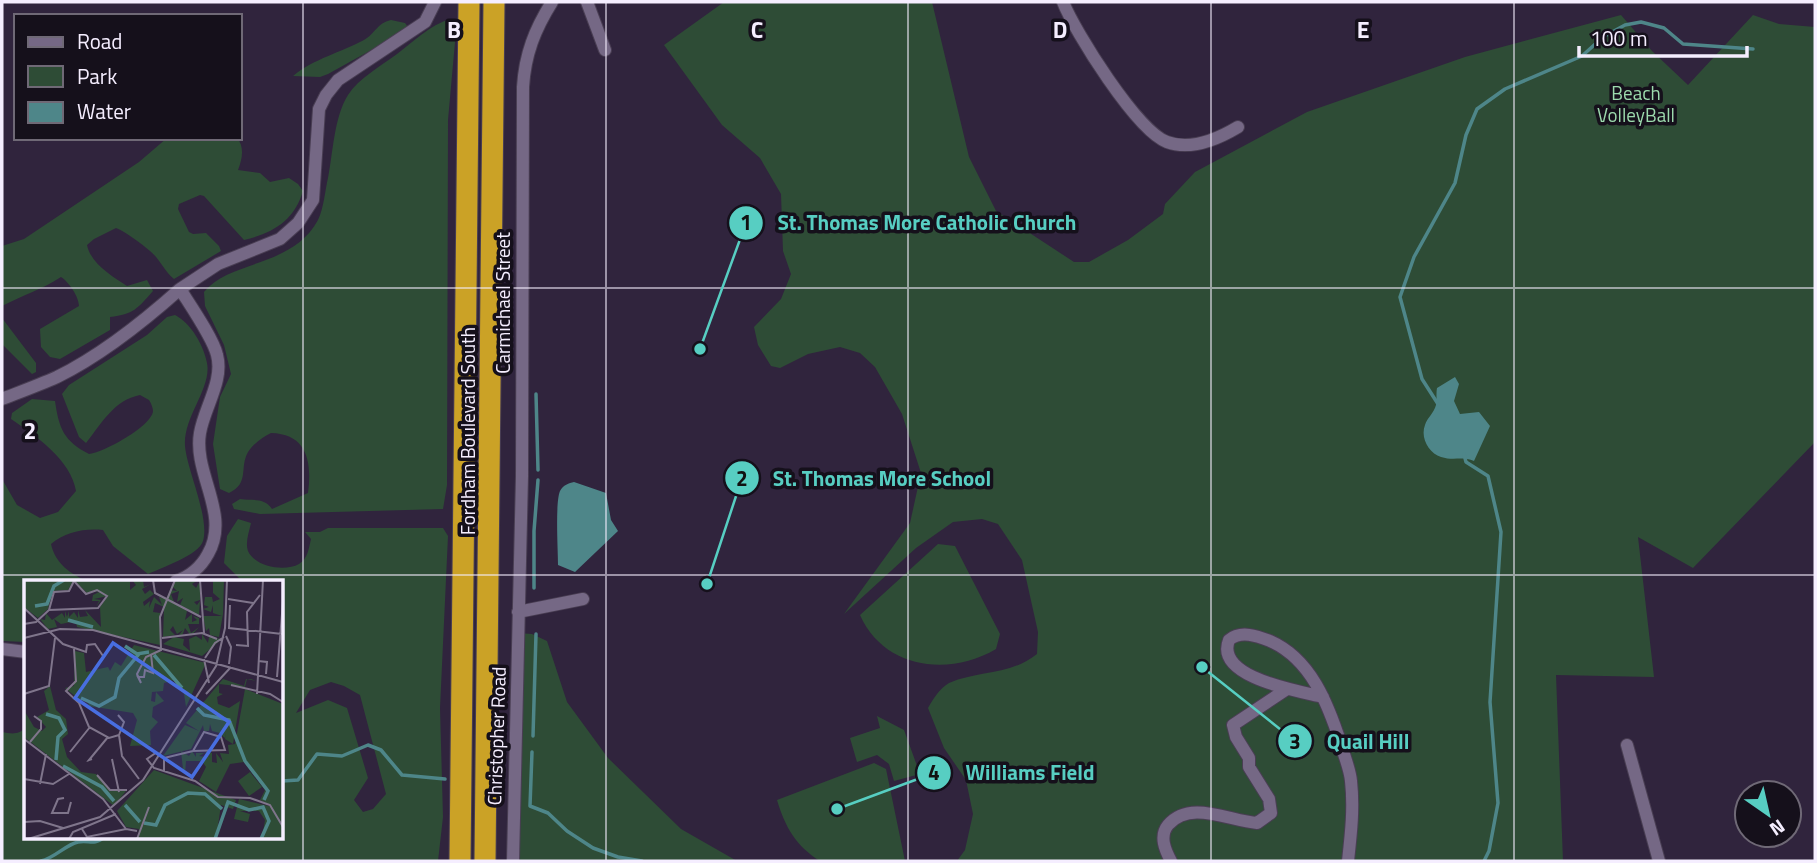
<svg xmlns="http://www.w3.org/2000/svg" width="1817" height="863" viewBox="0 0 1817 863" font-family="'Titillium Web',sans-serif">
  <style>
    .green { fill: #2e4c36; fill-rule: evenodd }
    .water { fill: #4e8689 }
    .lines { fill: none; stroke-linecap: round; stroke-linejoin: round }
    .stream { stroke: #4e8689; stroke-width: 3.5 }
    .street-casing { stroke: #493e53; stroke-width: 14 }
    .highway-casing { stroke: #493e53; stroke-width: 23 }
    .street { stroke: #756885; stroke-width: 12 }
    .highway { stroke: #cba226; stroke-width: 21 }
    .grid { fill: none; stroke: #f5eeff; stroke-width: 2; stroke-opacity: 0.55 }
    .labels { text-anchor: middle; dominant-baseline: central; stroke-width: 7; stroke-linejoin: round; paint-order: stroke }
    .park-label { font-size: 19px; fill: #9cdaad; stroke: #15101b }
    .street-label { font-size: 19px; fill: #f5eeff; stroke: #15101b }
    .inset-river { fill: none; stroke: #4e8689; stroke-width: 3.5 }
    .inset-road { fill: none; stroke: #7f758b; stroke-width: 2 }
    .view { fill: #486ee0; fill-opacity: 0.15; stroke: #486ee0; stroke-width: 3.5 }
    .inset-edge { fill: none; stroke: #f5eeff; stroke-width: 3.5 }
    .grid-label { font-size: 23px; text-anchor: middle; font-weight: bold; fill: #f5eeff; stroke: #15101b; stroke-width: 7; stroke-linejoin: round; paint-order: stroke }
    .leader { fill: none; stroke: #57cec2; stroke-width: 2.5 }
    .callout-dot { fill: #57cec2; stroke: #15101b; stroke-width: 2.5 }
    .mark-label { font-size: 21px; text-anchor: middle; font-weight: bold; fill: #111 }
    .callout-label { font-size: 21px; text-anchor: middle; font-weight: bold; fill: #57cec2; stroke: #15101b; stroke-width: 7; stroke-linejoin: round; paint-order: stroke }
  </style>
  <rect width="100%" height="100%" fill="#30243d"/>
  <path class="green" d="M 724,2 L 932,2 L 969,157 L 996,211 L 1074,262 L 1089,262 L 1128,240 L 1163,214 L 1165,204 L 1195,172 L 1307,112 L 1465,57 L 1621,15 L 1652,51 L 1688,85 L 1753,15 L 1779,24 L 1815,27 L 1815,442 L 1693,568 L 1638,537 L 1654,677 L 1556,675 L 1563,861 L 957,861 L 965,850 L 973,814 L 966,780 L 944,748 L 928,708 C 933,699 940,688 949,683 C 980,670 1009,676 1037,654 L 1038,632 L 1022,560 L 998,524 L 982,519 L 953,522 L 916,548 L 844,614 L 910,523 L 921,473 L 902,414 L 875,367 L 860,353 L 840,347 L 808,354 L 780,368 L 771,366 L 758,345 L 754,327 L 781,299 L 791,274 L 783,251 L 781,194 L 760,158 L 722,125 L 664,45 Z
    M 450,19 L 454,22 L 456,31 L 448,120 L 447,485 L 443,509 L 260,514 L 234,509 L 232,504 L 240,499 C 253,501 264,497 272,509 L 308,493 C 312,463 308,434 271,433 C 263,437 253,444 248,452 C 239,468 250,483 229,493 L 220,489 L 213,444 L 220,397 L 231,374 L 224,345 L 205,306 L 204,292 C 229,260 292,268 318,220 C 324,208 325,190 328,178 C 333,153 334,117 348,95 C 359,78 381,66 397,54 C 413,42 430,25 450,19 Z
    M 391,20 L 405,23 L 408,27 L 402,33 L 328,74 L 320,77 L 293,76 C 315,58 340,53 364,40 C 375,34 377,23 391,20 Z
    M 167,138 L 237,138 C 245,147 242,160 238,170 L 260,173 L 270,182 L 289,178 L 298,184 L 303,191 C 294,221 273,233 244,240 L 204,196 L 200,195 L 179,204 L 178,209 L 189,232 L 193,234 L 206,233 L 219,246 L 221,251 L 174,279 C 164,271 160,259 150,251 C 142,244 126,232 116,228 L 94,239 L 87,245 C 91,264 112,276 127,286 L 147,280 L 153,291 C 137,309 134,314 110,317 L 110,330 L 60,359 L 50,357 L 41,347 L 40,329 L 79,306 C 79,297 69,282 61,277 C 43,289 21,296 2,306 L 2,246 L 24,239 L 139,162 Z
    M 175,315 C 191,323 204,346 207,363 C 212,388 183,417 185,446 C 187,470 210,518 203,541 C 199,555 161,568 148,574 L 113,546 L 103,530 C 85,528 65,532 51,544 C 55,563 71,575 88,581 L 26,581 L 26,642 L 2,641 L 2,479 L 17,505 L 40,518 L 58,512 L 76,491 C 71,460 36,436 11,419 L 12,413 L 32,399 L 55,401 C 59,429 64,441 89,454 C 103,453 152,426 153,411 C 153,408 151,403 149,400 L 140,395 C 114,400 102,423 86,443 L 79,437 L 62,394 L 69,385 L 147,335 L 167,317 Z
    M 2,318 L 36,363 L 36,372 L 32,374 L 2,344 Z
    M 238,519 L 251,523 C 249,532 245,543 248,551 C 255,567 285,572 299,564 C 308,559 309,547 311,539 L 305,532 L 320,532 L 328,528 L 443,528 L 448,536 L 440,708 L 443,817 L 438,861 L 2,861 L 2,732 C 12,734 19,735 26,727 L 26,837 L 282,837 L 282,581 L 242,581 L 224,563 L 227,536 ZM 331,682 L 344,686 L 360,695 L 386,794 L 373,809 L 363,812 L 354,800 L 368,778 L 347,708 L 328,700 L 296,713 L 310,690 Z
    M 938,544 L 955,546 L 1000,634 L 996,649 C 949,677 884,669 860,615 Z
    M 518,633 L 532,634 L 547,641 L 567,702 L 608,758 L 681,829 L 737,861 L 513,861 Z
    M 877,716 L 904,730 L 920,774 L 894,781 L 889,764 L 877,755 L 857,762 L 850,738 L 880,728 Z
    M 874,763 L 886,769 L 905,861 L 820,861 C 796,846 785,827 777,800 Z"/>
  <path class="water" d="M 1455,377 L 1459,384 L 1454,401 L 1460,414 L 1479,412 L 1490,426 L 1474,461 C 1463,456 1453,461 1441,457 C 1429,453 1420,438 1425,425 C 1427,418 1434,413 1436,405 C 1437,400 1436,393 1437,388 Z
    M 574,482 L 606,493 L 611,520 L 618,531 L 575,572 L 558,565 C 558,550 555,503 560,491 C 563,485 569,483 574,482 Z"/>
  <g class="lines">
    <path class="stream" d="M 536,394 L 538,470
      M 1438,404 L 1422,379 L 1400,297 L 1414,257 L 1455,183 L 1466,135 L 1477,109 L 1505,89 L 1582,56 L 1603,37 L 1625,25 L 1641,22 L 1664,28 L 1683,44 L 1753,49
      M 1464,454 L 1466,462 L 1488,476 L 1501,532 L 1490,702 L 1498,803 L 1489,851 L 1484,861
      M 534,588 L 534,531 L 538,480
      M 533,736 L 536,634
      M 532,752 L 530,806 L 548,813 L 567,831 L 593,848 L 618,857 L 642,861
      M 282,781 L 298,780 L 317,754 L 342,756 L 368,745 L 381,750 L 402,775 L 445,779
      M 41,861 C 55,858 65,845 78,842 C 91,840 92,846 105,837"/>
    <g class="street-casing">
      <path id="street" d="M 587,2 L 605,50
        M 1063,2 C 1075,32 1137,131 1167,142 C 1191,151 1218,139 1238,127
        M 180,289 L 218,264 L 280,239 L 298,223 L 313,200 L 319,109 L 326,95 L 338,80 L 425,22 L 435,2
        M 2,399 C 20,392 39,385 57,377 C 102,355 143,322 180,289 C 190,305 213,338 217,355 C 224,381 204,408 200,433 C 193,474 231,514 208,554 C 201,567 191,576 176,581
        M 518,612 L 583,599
        M 2,649 L 26,652
        M 1323,697 C 1300,691 1214,678 1229,640 C 1241,630 1257,636 1270,641 C 1311,659 1328,704 1341,744 C 1344,756 1350,769 1351,781 C 1354,808 1351,834 1348,861
        M 1627,745 L 1659,861
        M 513,861 L 522,476 L 523,87 C 525,54 535,29 552,2
        M 1171,861 C 1165,850 1159,836 1168,825 C 1190,799 1229,821 1257,823 L 1271,813 L 1269,799 L 1249,767 L 1249,758 L 1236,737 L 1233,725 L 1287,689"/>
    </g>
    <g class="highway-casing">
      <path id="highway" d="M 460,861 L 469,2
        M 485,861 L 494,2"/>
    </g>
    <use href="#street" class="street"/>
    <use href="#highway" class="highway"/>
  </g>
  <path class="grid" d="M 303,2 L 303,861M 606,2 L 606,861M 908,2 L 908,861M 1211,2 L 1211,861M 1514,2 L 1514,861M 2,288 L 1815,288M 2,575 L 1815,575"/>
  <g class="labels">
    <g class="park-label">
      <text x="1636" y="92">Beach<tspan x="1636" dy="22">VolleyBall</tspan></text>
    </g>
    <g class="street-label">
      <text transform="translate(502 303) rotate(-90)">Carmichael Street</text>
      <text transform="translate(467 431) rotate(-90)">Fordham Boulevard South</text>
      <text transform="translate(496 736) rotate(-88)">Christopher Road</text>
    </g>
  </g>
  <g transform="translate(24 580)">
    <rect width="259" height="259" fill="#30243d"/>
    <path d="M 0,0 L 106,0 L 106,10 L 112,5 L 108,0 L 119,0 L 120,7 L 127,4 L 118,9 L 121,14 L 126,10 L 130,14 L 119,22 L 120,26 L 126,21 L 125,28 L 130,17 L 138,25 L 135,17 L 142,19 L 146,10 L 153,11 L 148,6 L 153,0 L 174,0 L 168,4 L 172,8 L 176,1 L 176,20 L 170,22 L 173,25 L 176,21 L 175,35 L 156,25 L 159,18 L 153,22 L 155,11 L 147,14 L 150,22 L 163,31 L 161,40 L 168,34 L 168,42 L 173,40 L 169,36 L 175,38 L 175,44 L 164,44 L 167,53 L 175,47 L 167,56 L 161,48 L 158,56 L 155,55 L 159,50 L 153,54 L 149,46 L 146,50 L 151,55 L 139,57 L 140,27 L 131,23 L 129,32 L 136,33 L 136,65 L 53,47 L 52,41 L 37,44 L 30,39 L 33,47 L 24,49 L 16,39 L 21,40 L 22,33 L 28,40 L 38,33 L 41,38 L 41,31 L 43,37 L 45,31 L 45,37 L 50,32 L 54,38 L 54,30 L 56,37 L 64,36 L 61,30 L 77,47 L 76,27 L 84,16 L 70,19 L 77,20 L 72,27 L 75,21 L 68,21 L 69,15 L 77,11 L 63,13 L 50,0 L 44,10 L 29,11 L 24,29 L 14,38 L 0,27 ZM 189,0 L 200,0 L 199,34 L 195,57 L 186,55 L 185,48 L 182,51 L 179,36 L 198,36 L 189,33 L 189,25 L 187,32 L 179,29 L 185,27 L 180,25 L 181,17 L 188,17 L 189,22 L 196,19 L 189,13 ZM 178,54 L 184,63 L 185,57 L 198,59 L 178,76 L 139,64 L 150,57 L 160,59 L 159,65 L 166,71 L 165,59 L 172,56 L 178,60 ZM 110,65 L 182,83 L 162,127 L 160,114 L 150,100 L 140,103 L 139,111 L 128,112 L 127,121 L 131,122 L 132,112 L 140,121 L 129,127 L 128,137 L 134,142 L 126,151 L 127,165 L 106,166 L 113,140 L 109,133 L 65,126 L 63,119 L 56,120 L 41,108 L 50,106 L 51,71 L 60,73 L 62,92 L 84,87 L 86,91 L 91,82 L 97,86 ZM 199,99 L 220,106 L 222,99 L 227,99 L 232,101 L 223,99 L 221,107 L 195,104 L 195,113 L 199,114 L 193,117 L 194,124 L 205,128 L 216,121 L 209,164 L 201,159 L 202,152 L 201,158 L 197,155 L 198,149 L 196,153 L 188,151 L 186,144 L 185,151 L 180,151 L 179,145 L 167,169 L 139,176 L 161,145 L 175,151 L 162,143 ZM 26,106 L 32,130 L 42,139 L 44,154 L 38,159 L 43,177 L 57,192 L 72,194 L 86,211 L 102,211 L 90,226 L 0,157 L 0,130 L 10,147 L 18,151 L 22,147 L 13,137 L 25,130 L 20,111 ZM 221,109 L 259,124 L 259,259 L 238,259 L 241,240 L 235,231 L 216,231 L 226,234 L 224,242 L 210,239 L 215,219 L 249,227 L 236,220 L 241,210 L 220,182 L 206,184 L 192,212 L 175,201 L 182,187 L 178,181 L 162,181 L 161,194 L 159,189 L 157,171 L 165,176 L 168,171 L 172,177 L 172,173 L 180,173 L 175,176 L 181,177 L 182,171 L 186,178 L 184,172 L 188,173 L 188,182 L 193,183 L 192,173 L 199,182 L 196,173 L 205,174 L 204,165 L 211,164 ZM 130,190 L 212,220 L 209,229 L 197,225 L 192,259 L 114,259 L 115,249 L 102,247 L 93,231 ZM 226,192 L 238,207 L 225,216 L 214,201 Z" fill="#2e4c36"/>
    <path class="inset-river" d="M 11,26 L 23,24 L 30,6 L 40,0M 44,40 L 69,47M 101,66 L 113,74 L 125,72M 130,75 L 158,108M 57,118 L 75,126 L 91,117 L 95,98 L 115,74M 173,128 L 180,135 L 205,140 L 221,181 L 244,211 L 240,220M 22,134 L 35,138 L 41,150 L 34,157 L 32,180M 39,186 L 78,207 L 90,221M 101,225 L 116,242M 120,243 L 132,245 L 141,225 L 164,213 L 181,214 L 198,229M 191,259 L 204,222 L 225,230 L 239,227 L 245,241 L 237,259"/>
    <path class="inset-road" d="M 129,0 L 131,13 L 177,37M 176,0 L 180,53M 204,19 L 229,23M 206,25 L 205,48 L 258,54M 0,28 L 39,64 L 62,72 L 63,65 L 71,64 L 79,76M 0,44 L 12,42 L 25,30 L 74,28 L 83,16 L 73,10 L 62,14 L 50,1 L 45,11 L 30,12 L 25,30M 202,56 L 207,67 L 205,84M 0,58 L 36,49 L 69,50 L 259,102M 138,58 L 178,53 L 193,59M 212,65 L 224,66 L 223,32 L 236,15M 50,69 L 52,101 L 42,111 L 55,123 L 65,147 L 85,158 L 95,155M 181,78 L 191,63 L 200,57M 180,79 L 185,103M 234,81 L 243,82 L 242,94M 113,95 L 117,103 L 113,94 L 122,77 L 137,70 L 136,37 L 151,0M 115,97 L 120,97 L 121,90 L 129,93 L 127,74M 253,97 L 259,21M 207,105 L 246,114 L 259,122M 0,114 L 25,106 L 31,58M 182,114 L 207,87M 233,114 L 239,0M 94,135 L 100,142 L 95,155M 180,152 L 197,157 L 201,170 L 169,171 ZM 95,155 L 98,176 L 115,199M 0,159 L 79,219 L 102,249M 6,162 L 17,149 L 17,141 L 10,136M 46,172 L 66,147M 133,172 L 123,179 L 130,188 L 171,201 L 194,217 L 226,218 L 246,225 L 259,247M 68,179 L 65,180 L 84,157M 88,179 L 95,212M 140,191 L 140,178 L 169,171M 73,195 L 86,210 L 103,210M 0,199 L 29,204 L 45,194M 16,204 L 22,174M 40,218 L 34,219 L 28,233 L 44,233 L 47,222M 0,242 L 16,241 L 39,248M 58,249 L 63,257 L 102,249 L 113,251M 4,259 L 76,237 L 119,200 L 192,86 L 201,48 L 203,0M 45,259 L 49,252 L 92,234M 113,259 L 125,227"/>
    <path class="view" d="M 89,63 L 205,142 L 168,197 L 51,118 Z"/>
    <rect width="259" height="259" class="inset-edge"/>
  </g>
  <g class="grid-label">
    <text x="454" y="38">B</text>
    <text x="757" y="38">C</text>
    <text x="1060" y="38">D</text>
    <text x="1363" y="38">E</text>
    <text x="30" y="439">2</text>
  </g>
  <path class="leader" d="M700 349L746 223M707 584L742 478M1202 667L1295 741M837 809L934 773"/>
  <g class="callout-dot">
    <circle cx="700" cy="349" r="7"/>
    <circle cx="707" cy="584" r="7"/>
    <circle cx="1202" cy="667" r="7"/>
    <circle cx="837" cy="809" r="7"/>
    <circle cx="746" cy="223" r="18"/>
    <circle cx="742" cy="478" r="18"/>
    <circle cx="1295" cy="741" r="18"/>
    <circle cx="934" cy="773" r="18"/>
  </g>
  <g class="mark-label">
    <text x="746" y="230">1</text>
    <text x="742" y="486">2</text>
    <text x="1295" y="749">3</text>
    <text x="934" y="780">4</text>
  </g>
  <g class="callout-label">
    <text x="927" y="230">St. Thomas More Catholic Church</text>
    <text x="882" y="486">St. Thomas More School</text>
    <text x="1368" y="749">Quail Hill</text>
    <text x="1030" y="780">Williams Field</text>
  </g>
  <rect width="1817" height="863" fill="none" stroke="#f5eeff" stroke-width="7"/>
  <rect x="14" y="14" width="228" height="126" fill="#15101b" stroke="#6f6976" stroke-width="2"/>
  <rect x="28" y="37" width="35" height="10" fill="#756885" stroke="#6f6976" stroke-width="2"/>
  <text x="77" y="49" font-size="21" fill="#f5eeff">Road</text>
  <rect x="28" y="66" width="35" height="21" fill="#2e4c36" stroke="#6f6976" stroke-width="2"/>
  <text x="77" y="84" font-size="21" fill="#f5eeff">Park</text>
  <rect x="28" y="102" width="35" height="21" fill="#4e8689" stroke="#6f6976" stroke-width="2"/>
  <text x="77" y="119" font-size="21" fill="#f5eeff">Water</text>
  <g transform="translate(1768 814) rotate(146)"><circle r="33" fill="#15101b" stroke="#6f6976" stroke-width="2"/>
  <path d="M0-5L12 26L0 18L-12 26Z" fill="#57cec2"/>
  <text y="-10" font-size="19" font-weight="bold" text-anchor="middle" fill="#f5eeff">N</text>
  </g>
  <path d="M1579 46v10h168v-10" fill="none" stroke="#f5eeff" stroke-width="3.5"/>
  <text x="1590" y="46" font-size="21" fill="#f5eeff" stroke="#15101b" stroke-width="5" paint-order="stroke">100 m</text>
</svg>
